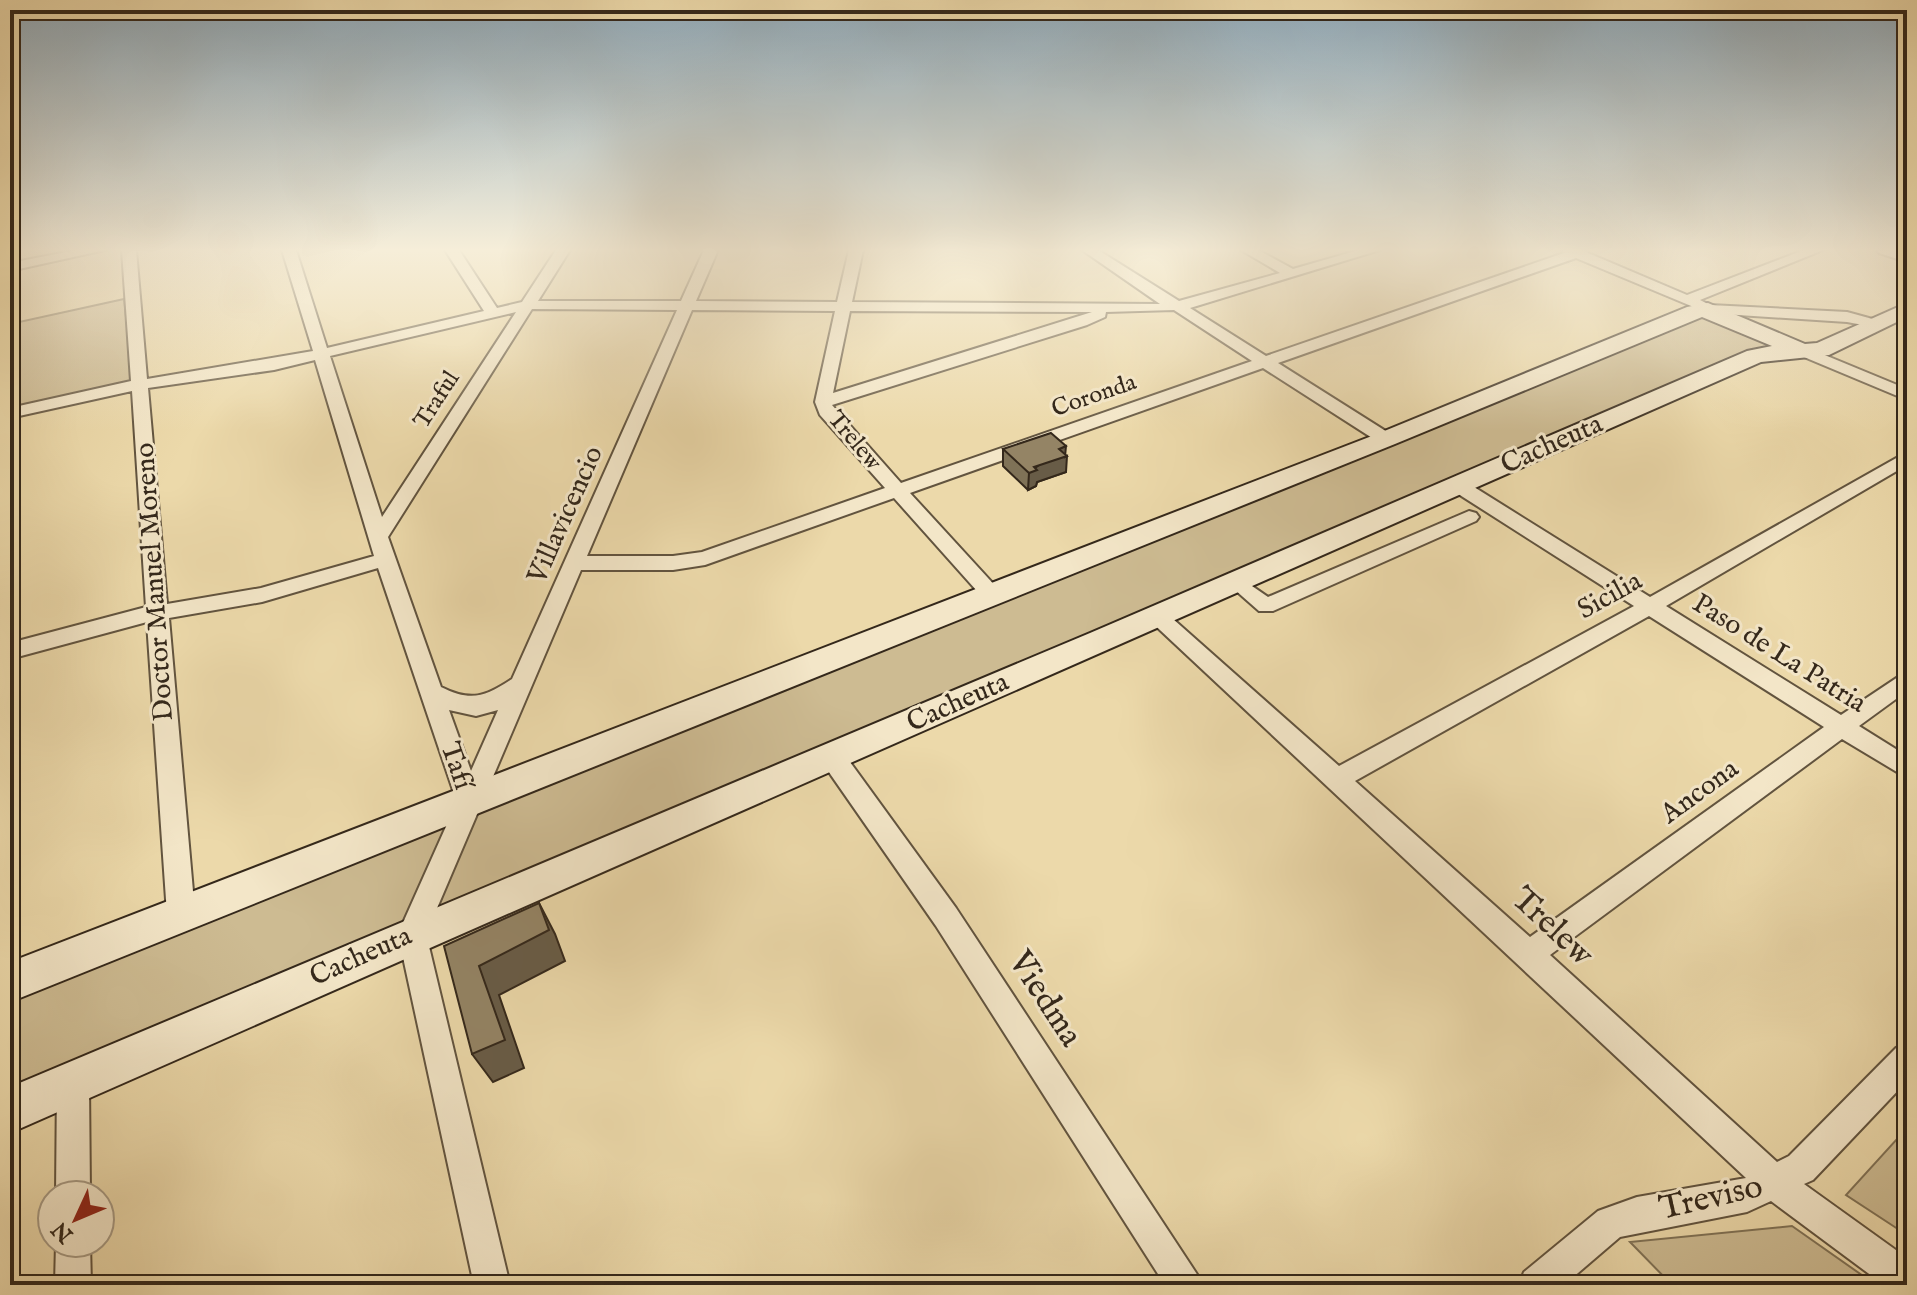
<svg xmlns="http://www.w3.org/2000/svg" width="1917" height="1295" viewBox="0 0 1917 1295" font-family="'IM FELL English',serif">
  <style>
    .green { fill: #cdbb92; stroke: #807256; stroke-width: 2 }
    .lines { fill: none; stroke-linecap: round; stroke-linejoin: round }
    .street-casing { stroke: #62543f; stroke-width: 4 }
    .secondary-casing { stroke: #34281b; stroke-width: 4 }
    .street { fill: #f3e6c8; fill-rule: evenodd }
    .secondary { fill: #f3e6c8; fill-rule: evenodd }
    .wall { fill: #7f7257; stroke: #34281b; stroke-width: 2 }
    .shaded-wall { fill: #685c47; stroke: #34281b; stroke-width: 2 }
    .building { fill: #948465; stroke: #34281b; stroke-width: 2 }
    .labels { text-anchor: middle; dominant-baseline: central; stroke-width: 6; stroke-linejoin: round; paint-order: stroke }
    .far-street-label { font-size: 24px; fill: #34281b; stroke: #f3e6c8 }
    .street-label { font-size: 28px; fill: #34281b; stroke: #f3e6c8 }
    .near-street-label { font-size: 34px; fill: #34281b; stroke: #f3e6c8 }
  </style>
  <rect width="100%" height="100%" fill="#ecd9aa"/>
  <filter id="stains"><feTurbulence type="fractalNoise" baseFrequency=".0025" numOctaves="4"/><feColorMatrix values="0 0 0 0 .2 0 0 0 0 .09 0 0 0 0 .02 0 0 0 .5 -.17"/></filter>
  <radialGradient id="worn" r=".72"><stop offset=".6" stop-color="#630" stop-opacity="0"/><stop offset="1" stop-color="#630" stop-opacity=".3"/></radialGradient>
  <path class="green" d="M 124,299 L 133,381 L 10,410 L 10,324 Z
    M 1708,309 L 1781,351 L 10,1110 L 10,982 Z
    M 1907,1128 L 1907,1235 L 1846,1195 Z
    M 1792,1226 L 1876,1285 L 1672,1285 L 1630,1242 Z"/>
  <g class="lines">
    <g class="street-casing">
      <path id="street" d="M 77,250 L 105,250 L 10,271 L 10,263 Z
        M 122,250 L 136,250 L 147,379 L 313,351 L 282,250 L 296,250 L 327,348 L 484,311 L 445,250 L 459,250 L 497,308 L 522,302 L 556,250 L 570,250 L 538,301 L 681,301 L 704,250 L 718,250 L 696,301 L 837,302 L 849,250 L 863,250 L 852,302 L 1160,304 L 1082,250 L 1098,250 L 1179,301 L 1280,273 L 1241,250 L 1258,250 L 1293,269 L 1359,250 L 1380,250 L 1190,308 L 1266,356 L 1564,253 L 1562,250 L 1581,250 L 1687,295 L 1804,250 L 1823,250 L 1700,300 L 1710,305 L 1847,312 L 1887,323 L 1879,328 L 1847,322 L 1708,313 L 1576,258 L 1278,363 L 1392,435 L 1392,443 L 1380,443 L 1263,368 L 910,493 L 999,590 L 1002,595 L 999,600 L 985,600 L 894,498 L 705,565 L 673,570 L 581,570 L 426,934 L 510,1285 L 474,1285 L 398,934 L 457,802 L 378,568 L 262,602 L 169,618 L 195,914 L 191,923 L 181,926 L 171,923 L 167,914 L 147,622 L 10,659 L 10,643 L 146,607 L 132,391 L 10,418 L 10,408 L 131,381 ZM 532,309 L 677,310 L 512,679 C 485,697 471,702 441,687 L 388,537 ZM 692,310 L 835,311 L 815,402 L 820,415 L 885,488 L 702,552 L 673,556 L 587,556 ZM 1174,310 L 1252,361 L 901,483 L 832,405 L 1087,325 L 1105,317 L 1106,312 ZM 850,311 L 1092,312 L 833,393 ZM 516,312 L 382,517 L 330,356 ZM 315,360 L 374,556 L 261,588 L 167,604 L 148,388 L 274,370 ZM 449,710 L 476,716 L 498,710 L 471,771 Z
        M 1877,250 L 1907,253 L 1907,262 L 1879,253 Z
        M 1798,344 L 1907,389 L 1907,400 L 1792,352 L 1790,349 Z
        M 1907,452 L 1907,465 L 1666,606 L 1841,715 L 1907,671 L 1907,691 L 1859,726 L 1907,756 L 1907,778 L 1842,739 L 1550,955 L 1777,1162 L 1789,1156 L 1896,1048 L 1907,1044 L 1907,1081 L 1813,1180 L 1804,1184 L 1907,1258 L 1907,1285 L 1884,1285 L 1771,1201 L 1747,1212 L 1620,1237 L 1564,1285 L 1519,1285 L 1524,1272 L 1598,1211 L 1637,1197 L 1746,1178 L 1145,616 L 1156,609 L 1164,611 L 1339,766 L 1634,606 L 1452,490 L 1452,482 L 1466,482 L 1650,597 ZM 1649,616 L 1824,727 L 1530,937 L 1355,781 Z
        M 1469,511 L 1476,513 L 1479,517 L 1476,521 L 1273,611 L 1259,611 L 1226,582 L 1236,575 L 1268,597 Z
        M 833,748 L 842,751 L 956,908 L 1204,1285 L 1165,1285 L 936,926 L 824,765 L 821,758 L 824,751 Z
        M 73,1066 L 84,1071 L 89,1082 L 90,1195 L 56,1195 L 57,1082 L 62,1071 Z
        M 56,1243 L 90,1243 L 91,1285 L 55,1285 Z"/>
    </g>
    <g class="secondary-casing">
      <path id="secondary" d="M 1708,303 L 1805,344 L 1817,343 L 1907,303 L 1907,317 L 1829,355 L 1761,362 L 10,1133 L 10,1087 L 1090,633 L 1747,351 L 1772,346 L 1702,317 L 1395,444 L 10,1002 L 10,962 L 1377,434 L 1687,307 Z"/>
    </g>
    <use href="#street" class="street"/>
    <use href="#secondary" class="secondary"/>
  </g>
  <path class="wall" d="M 1003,449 L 1065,454 L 1066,472 L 1037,482 L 1036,486 L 1028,490 L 1003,466 Z"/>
  <path class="shaded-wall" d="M 1066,446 L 1065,457 L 1067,456 L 1066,472 L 1037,482 L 1036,486 L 1028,490 L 1029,473 L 1059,449 Z
    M 539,903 L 555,934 L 565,961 L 499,995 L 524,1068 L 493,1082 L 472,1054 L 479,966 Z"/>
  <path class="building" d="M 1051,433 L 1066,446 L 1059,449 L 1067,456 L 1034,467 L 1037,470 L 1029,473 L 1003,449 Z
    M 539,903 L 549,930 L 479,966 L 505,1040 L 472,1054 L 444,946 Z"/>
  <linearGradient id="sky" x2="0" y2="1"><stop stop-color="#90abbc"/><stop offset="0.58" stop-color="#f6eed9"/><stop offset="1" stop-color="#f6eed9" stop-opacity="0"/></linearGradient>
  <rect width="1917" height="431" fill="url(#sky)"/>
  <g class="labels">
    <g class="far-street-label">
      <text transform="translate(1094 396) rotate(-19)">Coronda</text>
      <text transform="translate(437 400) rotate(-57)">Traful</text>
      <text transform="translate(854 441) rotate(50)">Trelew</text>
    </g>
    <g class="street-label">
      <text transform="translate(1552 445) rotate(-24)">Cacheuta</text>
      <text transform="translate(566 515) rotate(-66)">Villavicencio</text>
      <text transform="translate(155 582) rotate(-94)">Doctor Manuel Moreno</text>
      <text transform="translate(1610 596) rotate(-29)">Sicilia</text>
      <text transform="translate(1779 654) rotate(32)">Paso de La Patria</text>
      <text transform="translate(958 703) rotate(-24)">Cacheuta</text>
      <text transform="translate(456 766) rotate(71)">Tafí</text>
      <text transform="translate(1700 792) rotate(-36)">Ancona</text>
      <text transform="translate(361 957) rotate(-24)">Cacheuta</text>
    </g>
    <g class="near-street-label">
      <text transform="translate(1552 927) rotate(43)">Trelew</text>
      <text transform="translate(1045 999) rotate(57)">Viedma</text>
      <text transform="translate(1711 1198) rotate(-13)">Treviso</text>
    </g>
  </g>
  <rect width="1917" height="1295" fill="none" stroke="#ecd9aa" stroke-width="40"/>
  <rect x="12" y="12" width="1893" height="1271" fill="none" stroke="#34281b" stroke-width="4"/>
  <rect x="20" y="20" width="1877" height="1255" fill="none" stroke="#34281b" stroke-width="2"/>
  <g transform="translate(76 1219) rotate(226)"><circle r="38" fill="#f3e6c8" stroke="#a79a83" stroke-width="2"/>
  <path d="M0-6L14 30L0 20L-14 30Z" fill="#8f2418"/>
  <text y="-12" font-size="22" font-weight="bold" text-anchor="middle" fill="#34281b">N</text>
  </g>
  <rect width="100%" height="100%" filter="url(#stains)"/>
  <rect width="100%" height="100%" fill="url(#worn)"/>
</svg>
